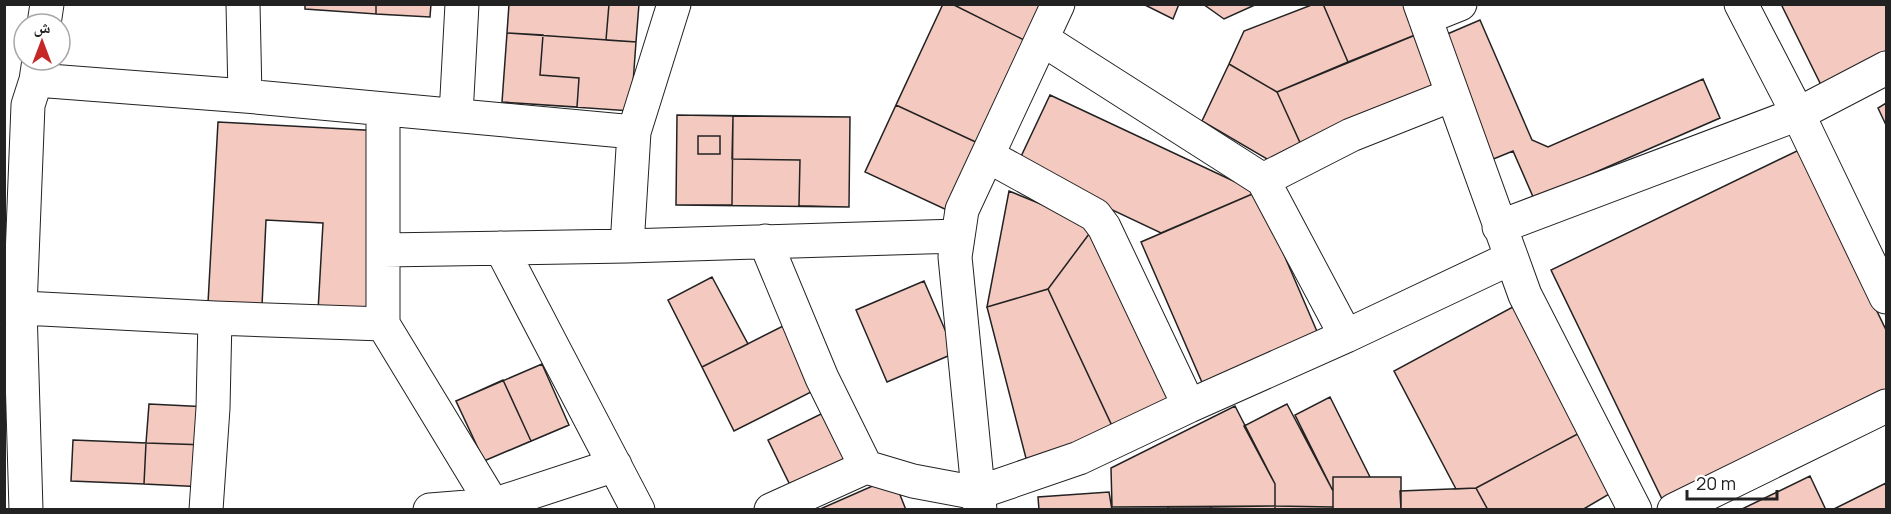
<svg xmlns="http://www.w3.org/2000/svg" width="1891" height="514" viewBox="0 0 1891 514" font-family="Manrope,'Noto Naskh Arabic',sans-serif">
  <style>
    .building { fill: #f3c9c0; stroke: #222; stroke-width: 1.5 }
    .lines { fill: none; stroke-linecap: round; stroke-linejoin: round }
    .minor-casing { stroke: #222; stroke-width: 35 }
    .minor { stroke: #fff; stroke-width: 33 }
  </style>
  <rect width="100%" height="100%" fill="#fff"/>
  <path class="building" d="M 305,4 L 376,4 L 376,14 L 305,9 Z
    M 376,4 L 431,4 L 430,17 L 376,14 Z
    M 509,4 L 639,4 L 636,42 L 507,33 Z
    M 609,4 L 639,4 L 636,42 L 606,40 Z
    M 943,4 L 952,4 L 1028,42 L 980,144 L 896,105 Z
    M 952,4 L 1046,4 L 1028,42 Z
    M 1143,4 L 1179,4 L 1173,19 Z
    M 1203,4 L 1257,4 L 1224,19 Z
    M 1314,4 L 1323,4 L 1348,62 L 1277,92 L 1229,64 L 1244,31 Z
    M 1323,4 L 1414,4 L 1425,31 L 1348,62 Z
    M 1781,4 L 1886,4 L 1886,60 L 1824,91 Z
    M 1480,20 L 1532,140 L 1548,147 L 1703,79 L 1720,118 L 1534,199 L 1513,151 L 1491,160 L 1438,38 Z
    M 1425,31 L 1443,90 L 1302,147 L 1277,92 Z
    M 507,33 L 636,42 L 631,111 L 502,102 Z
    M 507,33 L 543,35 L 540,75 L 579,78 L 577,107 L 502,102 Z
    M 1229,64 L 1277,92 L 1302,147 L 1274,163 L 1202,121 Z
    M 1050,95 L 1257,192 L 1161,233 L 1017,165 Z
    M 1886,103 L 1886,125 L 1878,108 Z
    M 896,105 L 980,144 L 949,211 L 865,172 Z
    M 677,115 L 850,117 L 849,207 L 676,205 Z
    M 677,115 L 733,116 L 732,205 L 676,205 Z
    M 733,116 L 850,117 L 849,207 L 799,206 L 800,160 L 732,159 Z
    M 218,122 L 382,131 L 372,314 L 318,311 L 323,223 L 266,220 L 262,306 L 208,303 Z
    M 698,136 L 720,136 L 720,154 L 698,154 Z
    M 1799,150 L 1886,330 L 1886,391 L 1662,499 L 1551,270 Z
    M 1009,191 L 1095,226 L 1048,289 L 987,307 Z
    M 1257,192 L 1319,336 L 1204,387 L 1141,242 Z
    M 1095,226 L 1176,399 L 1113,428 L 1048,289 Z
    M 712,277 L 748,344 L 702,367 L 668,300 Z
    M 924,281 L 955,353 L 887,382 L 856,310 Z
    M 1048,289 L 1113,428 L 1028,466 L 987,307 Z
    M 1522,302 L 1587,429 L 1476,488 L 1456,489 L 1394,371 Z
    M 785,325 L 817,389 L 734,431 L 702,367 Z
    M 542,364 L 569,425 L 484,461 L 456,401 Z
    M 503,380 L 531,441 L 484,461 L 456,401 Z
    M 1330,397 L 1370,477 L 1333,477 L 1333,491 L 1295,415 Z
    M 149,404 L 209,407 L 207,445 L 146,443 Z
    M 1287,404 L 1333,491 L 1333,507 L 1275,506 L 1275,484 L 1244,426 Z
    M 1235,406 L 1275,484 L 1275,506 L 1112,507 L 1111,468 Z
    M 823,413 L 845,459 L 790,485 L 768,440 Z
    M 1587,429 L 1611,493 L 1582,510 L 1488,510 L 1476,488 Z
    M 73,440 L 146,443 L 144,484 L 71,481 Z
    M 146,443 L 207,445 L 205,487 L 144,484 Z
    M 1810,476 L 1826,510 L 1740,510 Z
    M 893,477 L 906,510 L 818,510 Z
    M 1333,477 L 1401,477 L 1401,510 L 1333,510 Z
    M 1886,483 L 1886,510 L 1832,510 Z
    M 1476,488 L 1488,510 L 1401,510 L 1400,491 Z
    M 1109,492 L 1112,510 L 1039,510 L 1038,497 Z
    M 1275,506 L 1275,510 L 1211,510 L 1211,507 Z
    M 1275,506 L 1333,507 L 1333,510 L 1275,510 Z
    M 1168,507 L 1211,507 L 1211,510 L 1168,510 Z"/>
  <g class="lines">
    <g class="minor-casing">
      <path id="minor" d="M 243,4 L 245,96
        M 1420,4 L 1525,295 L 1635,510
        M 1741,4 L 1798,114 L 1886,297
        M 1425,18 L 1460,4
        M 44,24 L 47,4
        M 1042,39 L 1263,180 L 1346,336
        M 36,80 L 245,96 L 634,132
        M 383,110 L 383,324 L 496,510
        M 456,115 L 462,4
        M 988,156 L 1095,215 L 1104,227 L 1189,406
        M 1263,180 L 1351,135 L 1452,95
        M 1499,227 L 1798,114 L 1886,68
        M 765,241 L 822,378 L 866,467 L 913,481 L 977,493 L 1079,458 L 1189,406 L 1346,336 L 1511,258
        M 627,246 L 634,132 L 674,4
        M 501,248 L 638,510
        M 384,250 L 627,246 L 958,236
        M 4,307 L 215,318 L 383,324
        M 26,510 L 20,308 L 28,105 L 36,80 L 39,60
        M 206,510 L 213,408 L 215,318
        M 430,510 L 493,505 L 615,465
        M 771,510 L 866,467
        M 980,510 L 955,257 L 962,210 L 1058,4
        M 1674,510 L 1886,406"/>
    </g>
    <use href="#minor" class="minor"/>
  </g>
  <rect width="1891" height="514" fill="none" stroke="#222222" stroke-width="12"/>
  <g transform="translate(42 42)"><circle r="28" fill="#ffffff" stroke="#a7a7a7" stroke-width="1.5"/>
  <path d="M0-4.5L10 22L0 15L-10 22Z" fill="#c62828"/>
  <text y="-9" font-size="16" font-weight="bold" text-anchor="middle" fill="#222222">ش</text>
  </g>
  <path d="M1687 490v9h90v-9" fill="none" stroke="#222222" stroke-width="3"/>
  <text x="1696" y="490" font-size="18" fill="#222222" stroke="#ffffff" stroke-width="4.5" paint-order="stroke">20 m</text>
</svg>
